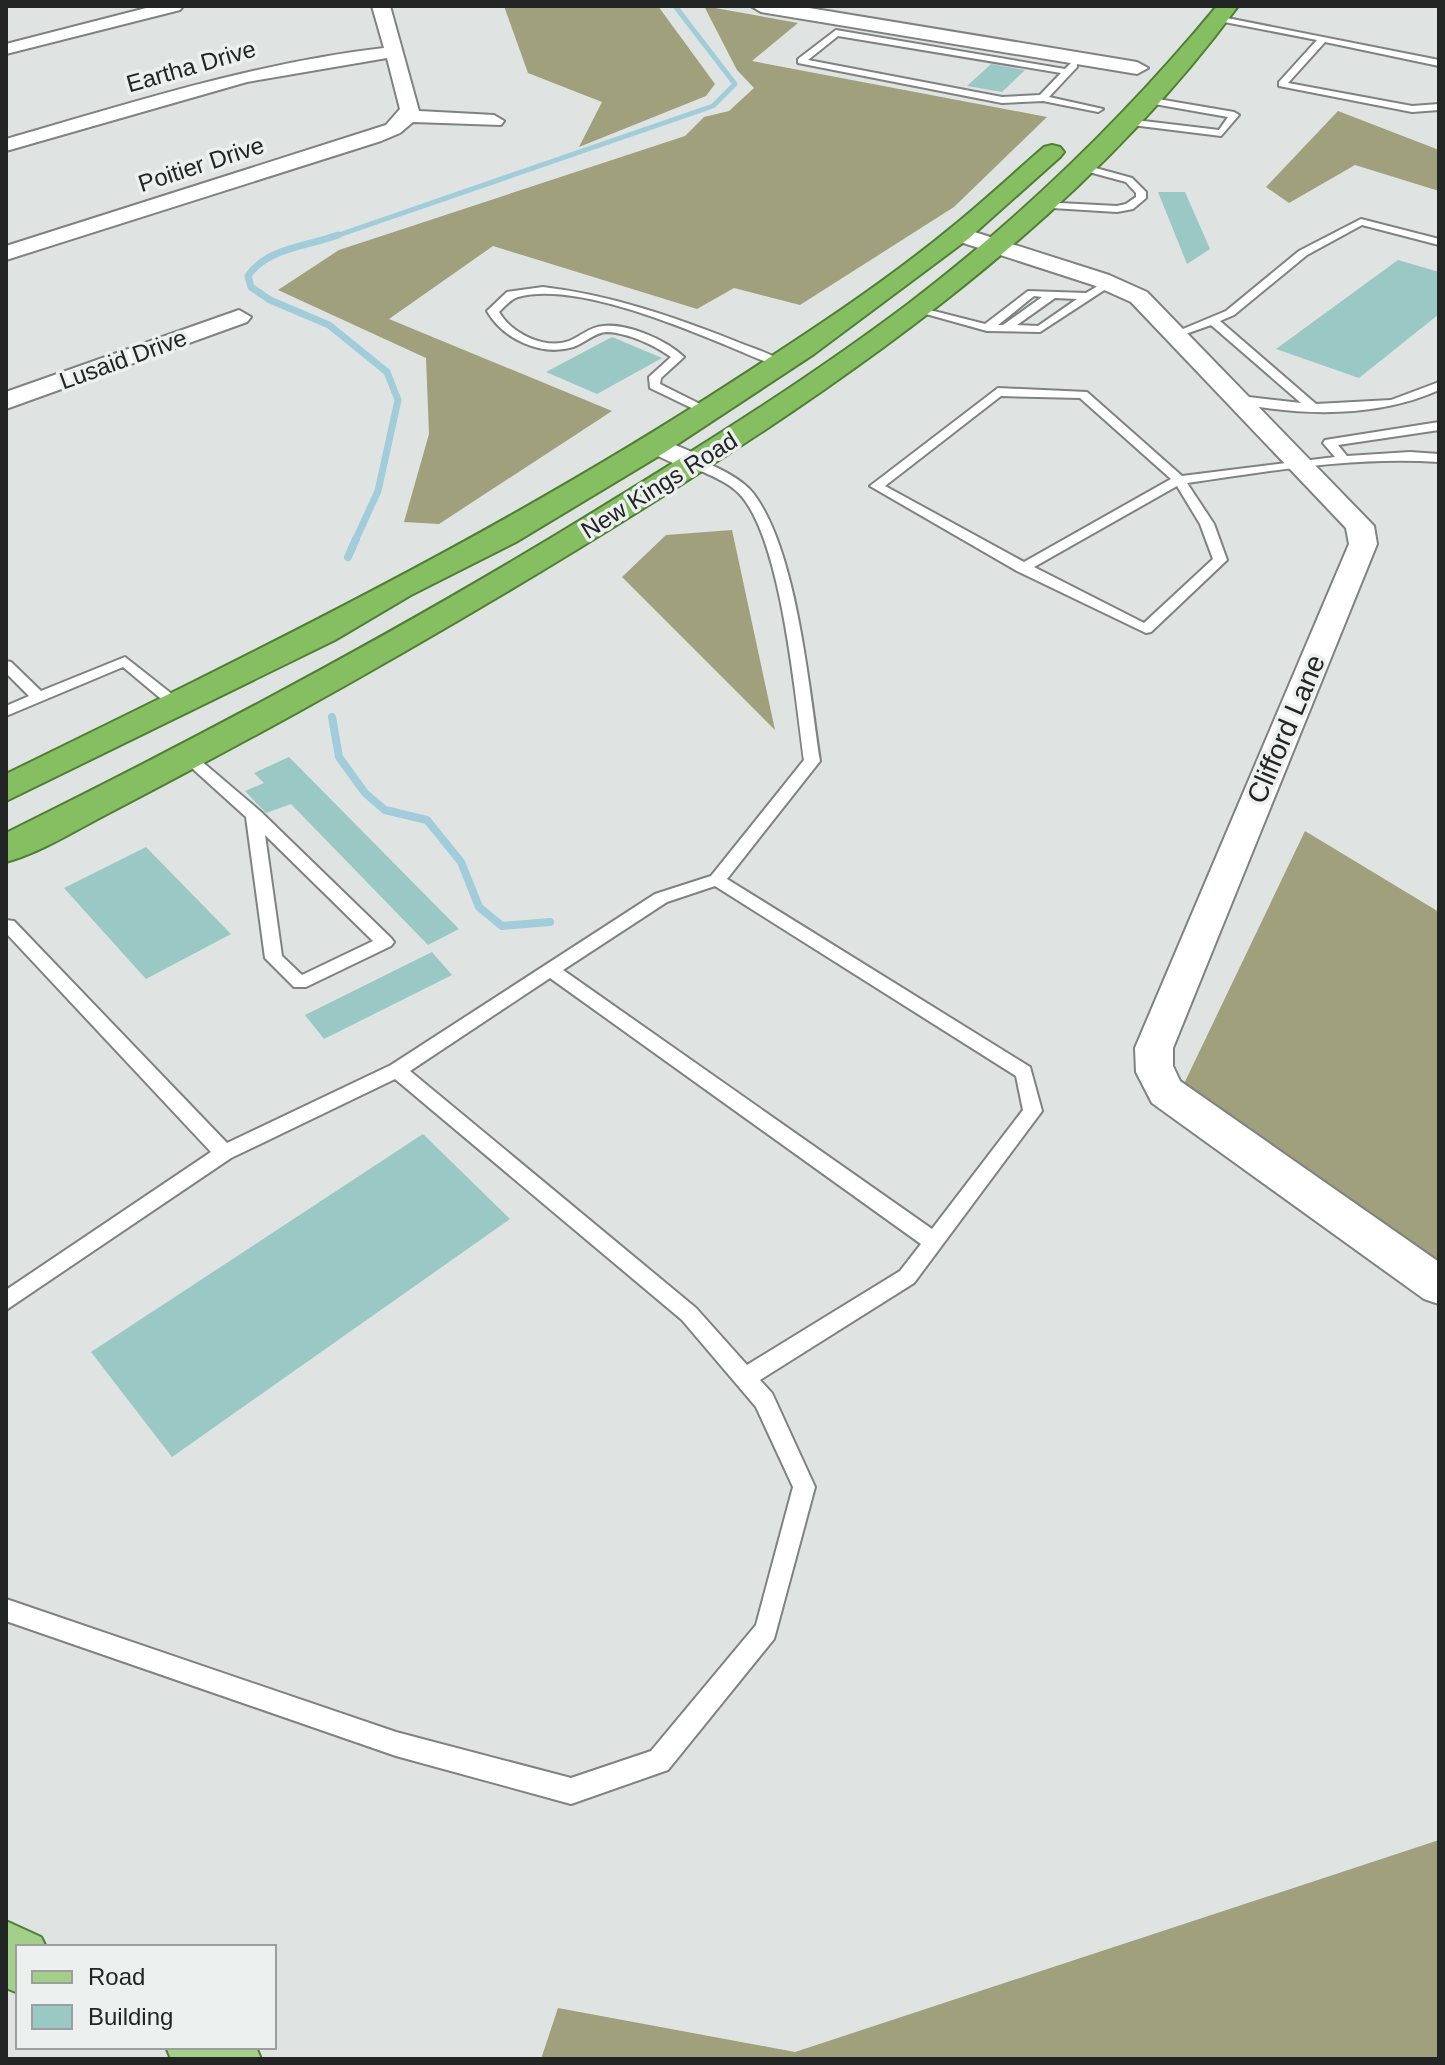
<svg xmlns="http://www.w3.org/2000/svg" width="1445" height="2065" viewBox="0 0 1445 2065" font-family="Arial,sans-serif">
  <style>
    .forest { fill: #a0a07d }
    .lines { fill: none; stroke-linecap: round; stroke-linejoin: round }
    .stream-far2 { stroke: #a1ccda; stroke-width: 5 }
    .stream-far1 { stroke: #a1ccda; stroke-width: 7 }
    .stream { stroke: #a1ccda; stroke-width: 8 }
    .building { fill: #99c8c5 }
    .service-casing { stroke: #7f8280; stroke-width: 4 }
    .minor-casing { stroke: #7f8280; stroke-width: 4 }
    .tertiary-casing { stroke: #7f8280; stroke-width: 4 }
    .primary-casing { stroke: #4f7f32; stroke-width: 4 }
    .trunk-casing { stroke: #4f7f32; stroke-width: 4 }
    .service { fill: #fff; fill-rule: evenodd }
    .minor { fill: #fff; fill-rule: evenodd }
    .tertiary { fill: #fff; fill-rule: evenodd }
    .primary { fill: #a4cf89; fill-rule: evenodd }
    .trunk { fill: #86bf62; fill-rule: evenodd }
    .labels { text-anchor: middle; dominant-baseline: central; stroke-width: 7; stroke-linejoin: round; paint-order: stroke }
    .far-street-label { font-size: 24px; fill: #232524; stroke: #ecf0ee }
    .street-label { font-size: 28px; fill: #232524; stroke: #ecf0ee }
  </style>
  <rect width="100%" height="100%" fill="#dfe3e1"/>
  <path class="forest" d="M 504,6 L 658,6 L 715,84 L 706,96 L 579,147 L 602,102 L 528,73 Z
    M 704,6 L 798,23 L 752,61 L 1047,117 L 954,207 L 800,305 L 734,288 L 697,309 L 493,246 L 389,319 L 612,411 L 439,524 L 404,522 L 429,434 L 426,358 L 278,290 L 339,250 L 685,136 L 704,117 L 729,111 L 754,88 L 737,70 Z
    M 1338,111 L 1439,150 L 1439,191 L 1355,165 L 1289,203 L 1266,187 Z
    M 732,530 L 775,730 L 622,577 L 666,535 Z
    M 1305,831 L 1439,912 L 1439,1268 L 1181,1090 Z
    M 1439,1840 L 1439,2059 L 541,2059 L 558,2008 L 795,2052 Z"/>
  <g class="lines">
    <path class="stream-far2" d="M 333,237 L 713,106 L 735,84 L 675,6"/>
    <path class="stream-far1" d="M 338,235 C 309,246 266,248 248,276 L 251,287 L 270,300 L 329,325 L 387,372 L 398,400 L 378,491 L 355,541"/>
    <path class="stream" d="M 348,557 L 356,539
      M 332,717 L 339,757 L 365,793 L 385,810 L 427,820 L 461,862 L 479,907 L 502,926 L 550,922"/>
  </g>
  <path class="building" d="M 991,64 L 1025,70 L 1002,92 L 967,86 Z
    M 1158,192 L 1185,192 L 1210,249 L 1187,264 Z
    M 1398,260 L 1439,272 L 1439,314 L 1359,378 L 1276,349 Z
    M 612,337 L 662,358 L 597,394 L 546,372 Z
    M 289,757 L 459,929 L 428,945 L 291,804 L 266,813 L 245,791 L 264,783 L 254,773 Z
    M 146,847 L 231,934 L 146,979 L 64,888 Z
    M 432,952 L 452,975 L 324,1039 L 305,1015 Z
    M 423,1134 L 510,1219 L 172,1457 L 91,1352 Z"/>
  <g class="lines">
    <g class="service-casing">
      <path id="service" d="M 1217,16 L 1439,60 L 1439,66 L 1325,42 L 1288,83 L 1412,106 L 1439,104 L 1439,110 L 1412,112 L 1279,86 L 1279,82 L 1317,40 L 1214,20 Z
        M 836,30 L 1065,69 L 1071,63 L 1077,63 L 1077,67 L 1049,97 L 1103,109 L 1098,112 L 1043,101 L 1002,103 L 798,63 L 798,59 ZM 838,36 L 1061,73 L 1040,95 L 1002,97 L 808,60 Z
        M 1146,97 L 1234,112 L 1239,115 L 1221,136 L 1124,124 L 1127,119 L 1219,130 L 1228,117 L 1143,102 Z
        M 1081,164 L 1132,178 L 1146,192 L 1146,198 L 1133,209 L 1117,212 L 1036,207 L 1035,205 L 1040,202 L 1117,206 L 1126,204 L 1136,197 L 1136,193 L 1126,182 L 1078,169 L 1078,165 Z
        M 1361,219 L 1439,239 L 1439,245 L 1362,225 L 1307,255 L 1234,315 L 1220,321 L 1316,404 L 1391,400 L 1439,382 L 1439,390 C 1377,418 1302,416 1236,403 L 1234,400 L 1240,396 L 1301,403 L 1211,325 L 1177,337 L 1171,334 L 1226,311 L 1299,251 Z
        M 1108,280 L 1113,283 L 1112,285 L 1040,332 L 987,331 L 908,309 L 914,306 L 985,324 L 1028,291 L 1086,293 ZM 1034,296 L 1042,297 L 1003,325 L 998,325 ZM 1055,298 L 1077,299 L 1038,326 L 1017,325 Z
        M 543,287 C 610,295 672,316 735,341 C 751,348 772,353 786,364 L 776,366 C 714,341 583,279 518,297 C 511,299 505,306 499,312 C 511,333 545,350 569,341 C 581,336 590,327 603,326 C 627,323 667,340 684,357 L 661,378 L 660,384 L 714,411 L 704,414 L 650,388 L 649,377 L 671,357 C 654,345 629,333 607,332 C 595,332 585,343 573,347 C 541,357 503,339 487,311 L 507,292 Z
        M 998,388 L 1087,392 L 1182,476 L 1335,457 L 1323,443 L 1325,440 L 1439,422 L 1439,430 L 1338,445 L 1347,456 L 1410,452 L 1439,454 L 1439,462 C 1355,456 1270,471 1187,483 L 1214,524 L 1227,560 L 1151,632 L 1146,633 L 1017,571 L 870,486 ZM 1001,396 L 1080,398 L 1171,479 L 1024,562 L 885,486 ZM 1177,486 L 1200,524 L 1213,559 L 1144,623 L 1034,567 Z
        M 695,459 C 714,465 741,478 753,493 C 797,550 809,689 820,761 L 727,879 L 1030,1067 L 1042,1111 L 914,1283 L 760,1380 L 772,1393 L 815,1487 L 774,1639 L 668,1770 L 571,1804 L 396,1756 L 6,1621 L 6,1599 L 396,1732 L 571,1778 L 651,1751 L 756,1625 L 793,1487 L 756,1407 L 682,1320 L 395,1079 L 231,1158 L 6,1310 L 6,1290 L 211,1152 L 6,933 L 6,920 L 14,921 L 227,1143 L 391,1065 L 655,894 L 711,876 L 804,760 C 795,695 782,547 743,498 C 731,482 708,475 691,466 L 691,460 ZM 715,886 L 1016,1076 L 1023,1110 L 932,1229 L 563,970 L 667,902 ZM 550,978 L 921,1244 L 900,1271 L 747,1365 L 696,1308 L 410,1071 Z
        M 125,657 L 182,702 L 182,708 L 172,708 L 123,667 L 6,716 L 6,706 L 29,696 L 6,673 L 6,661 L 11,662 L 41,691 Z
        M 188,752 L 193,754 L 260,811 L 391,938 L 394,942 L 391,946 L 306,987 L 294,987 L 265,958 L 246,817 L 183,760 L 183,754 ZM 265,835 L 373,941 L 302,975 L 282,956 Z"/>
    </g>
    <g class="minor-casing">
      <path id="minor" d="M 154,6 L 183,6 L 180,10 L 6,54 L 6,44 Z
        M 372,6 L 390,6 L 419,111 L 494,115 L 504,121 L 501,125 L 413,122 L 400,133 L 381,141 L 6,260 L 6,246 L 386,125 L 400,109 L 387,58 L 247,82 L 6,151 L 6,139 C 131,103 254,63 384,48 Z
        M 959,227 L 1109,275 L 1147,292 L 1374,526 L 1377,544 L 1173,1048 L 1173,1066 L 1180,1081 L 1439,1262 L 1439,1304 L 1424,1299 L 1152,1103 L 1136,1072 L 1135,1048 L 1349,544 L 1346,528 L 1131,302 L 1093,285 L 951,239 L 948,234 Z
        M 239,310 L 251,317 L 247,322 L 6,409 L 6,392 Z
        M 656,437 L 704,457 L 708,463 L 704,469 L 686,469 L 647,451 L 643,445 Z"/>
    </g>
    <g class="tertiary-casing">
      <path id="tertiary" d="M 751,6 L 797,6 L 1137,62 L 1148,68 L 1137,74 L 761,12 Z"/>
    </g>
    <g class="primary-casing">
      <path id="primary" d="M 6,1921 L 41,1937 L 46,1947 L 18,1947 L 18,1993 L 6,1988 Z
        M 166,2047 L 256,2047 L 261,2059 L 171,2059 Z"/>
    </g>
    <g class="trunk-casing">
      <path id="trunk" d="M 1217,6 L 1238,6 C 1093,203 892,350 688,480 C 560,562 429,639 296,713 C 234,747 172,780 109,813 C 76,830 42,852 6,862 L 6,833 C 210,732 411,625 605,505 C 708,442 811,377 908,304 C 1022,217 1126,116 1217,6 Z
        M 1052,145 L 1060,147 L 1064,152 L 1060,157 L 968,239 L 814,354 L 667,451 L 516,542 L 411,595 L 335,640 L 6,801 L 6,774 C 254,653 500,533 732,382 C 806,334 883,284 952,227 C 983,202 1013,174 1044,147 Z"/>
    </g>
    <use href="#service" class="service"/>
    <use href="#minor" class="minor"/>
    <use href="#tertiary" class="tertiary"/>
    <use href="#primary" class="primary"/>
    <use href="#trunk" class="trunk"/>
  </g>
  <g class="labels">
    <g class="far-street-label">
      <text transform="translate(191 66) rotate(-16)">Eartha Drive</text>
      <text transform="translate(201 164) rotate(-18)">Poitier Drive</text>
      <text transform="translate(123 359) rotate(-20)">Lusaid Drive</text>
      <text transform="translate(659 485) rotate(-32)">New Kings Road</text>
    </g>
    <g class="street-label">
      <text transform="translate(1286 729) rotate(-67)">Clifford Lane</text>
    </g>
  </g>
  <rect width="1445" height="2065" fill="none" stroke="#232524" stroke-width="16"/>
  <rect x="16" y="1945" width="260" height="104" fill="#ecf0ee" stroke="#9c9f9d" stroke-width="2"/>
  <rect x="32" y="1971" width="40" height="12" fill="#a4cf89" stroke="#9c9f9d" stroke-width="2"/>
  <text x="88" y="1985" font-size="24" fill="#232524">Road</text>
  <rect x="32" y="2005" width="40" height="24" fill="#99c8c5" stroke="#9c9f9d" stroke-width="2"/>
  <text x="88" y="2025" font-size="24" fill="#232524">Building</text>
</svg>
